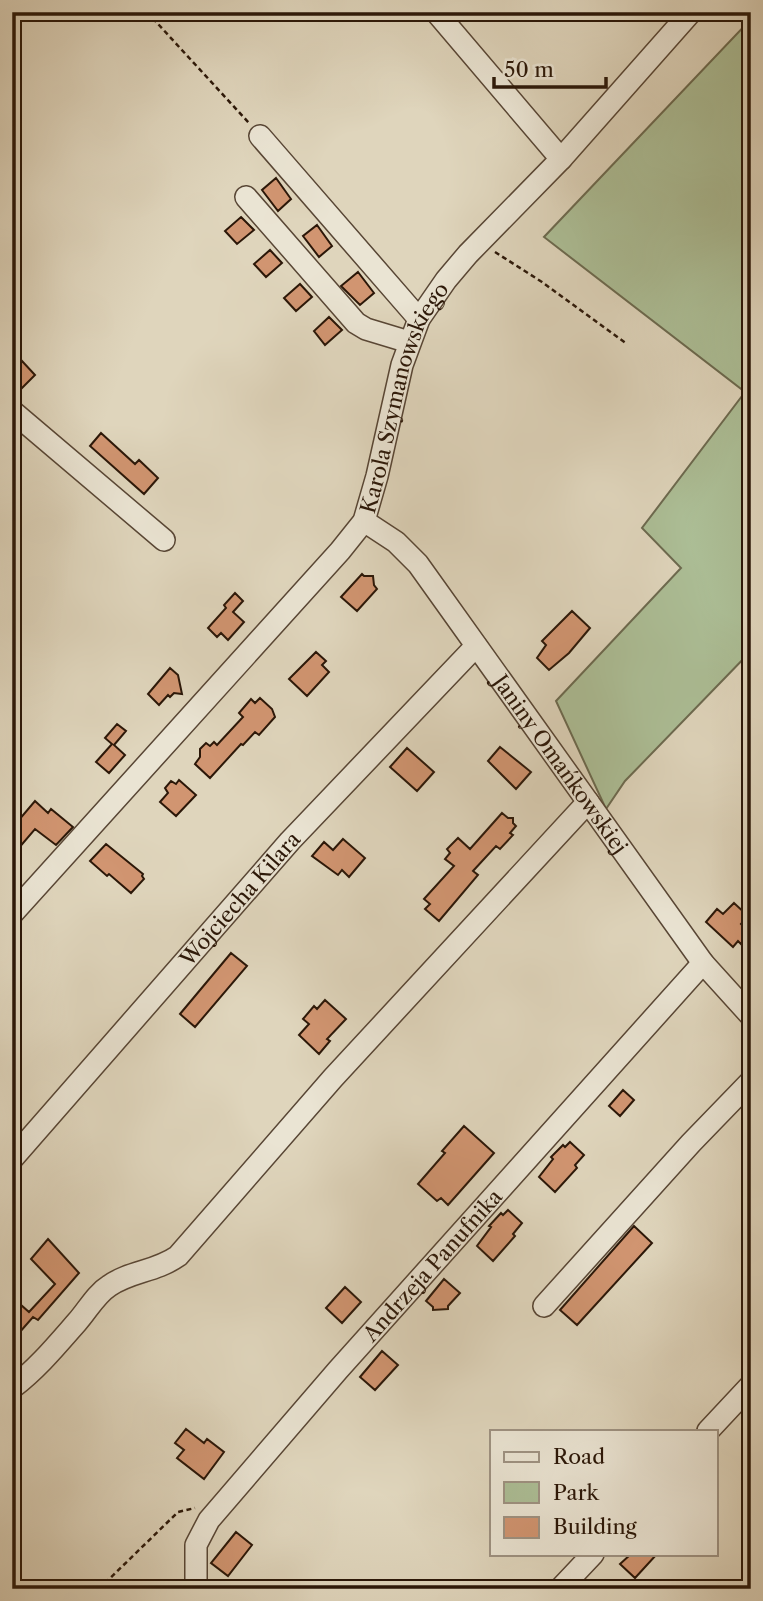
<svg xmlns="http://www.w3.org/2000/svg" width="763" height="1601" viewBox="0 0 763 1601" font-family="'Libre Caslon Text',serif">
  <style>
    .green { fill: #acbe96; stroke: #6c6a4f; stroke-width: 2 }
    .building { fill: #d19571; stroke: #2b1708; stroke-width: 2 }
    .lines { fill: none; stroke-linecap: round; stroke-linejoin: round }
    .minor-casing { stroke: #584635; stroke-width: 24 }
    .path { stroke: #2b1708; stroke-width: 2.5; stroke-dasharray: 5 3.5; stroke-linecap: butt }
    .minor { stroke: #eae4d3; stroke-width: 21 }
    .labels { text-anchor: middle; dominant-baseline: central; stroke-width: 7; stroke-linejoin: round; paint-order: stroke }
    .street-label { font-size: 21px; fill: #2b1708; stroke: #eae4d3 }
  </style>
  <rect width="100%" height="100%" fill="#dfd5bc"/>
  <filter id="stains"><feTurbulence type="fractalNoise" baseFrequency=".00286" numOctaves="4"/><feColorMatrix values="0 0 0 0 .2 0 0 0 0 .09 0 0 0 0 .02 0 0 0 .5 -.17"/></filter>
  <radialGradient id="worn" r=".72"><stop offset=".6" stop-color="#630" stop-opacity="0"/><stop offset="1" stop-color="#630" stop-opacity=".3"/></radialGradient>
  <path class="green" d="M 751,19 L 751,651 L 625,781 L 606,809 L 556,701 L 681,568 L 642,528 L 745,392 L 544,237 Z"/>
  <path class="building" d="M 276,178 L 291,199 L 278,211 L 262,190 Z
    M 241,217 L 254,230 L 237,244 L 225,231 Z
    M 317,225 L 332,246 L 319,257 L 303,236 Z
    M 270,250 L 282,263 L 266,277 L 254,264 Z
    M 358,272 L 374,293 L 360,305 L 341,286 Z
    M 300,284 L 312,297 L 296,311 L 284,298 Z
    M 329,317 L 342,330 L 325,345 L 314,331 Z
    M 22,361 L 35,375 L 12,398 L 12,371 Z
    M 101,433 L 135,464 L 139,460 L 158,478 L 144,494 L 90,446 Z
    M 362,574 L 364,576 L 373,576 L 374,585 L 377,589 L 357,611 L 341,597 Z
    M 235,593 L 243,601 L 233,612 L 244,622 L 228,640 L 221,633 L 217,637 L 208,628 L 226,608 L 224,605 Z
    M 572,611 L 590,628 L 569,653 L 549,670 L 537,658 L 546,645 L 542,641 Z
    M 316,652 L 326,661 L 322,665 L 329,672 L 307,696 L 289,679 Z
    M 170,668 L 178,675 L 182,694 L 174,693 L 170,697 L 168,695 L 159,705 L 148,694 Z
    M 260,698 L 272,709 L 275,717 L 259,735 L 255,732 L 243,745 L 241,744 L 210,778 L 195,764 L 200,757 L 200,749 L 206,743 L 210,746 L 214,742 L 217,745 L 243,717 L 239,713 L 251,699 L 255,703 Z
    M 117,724 L 126,731 L 114,745 L 125,755 L 109,773 L 96,762 L 112,744 L 105,738 Z
    M 500,747 L 531,772 L 516,789 L 488,761 Z
    M 407,748 L 434,772 L 417,791 L 390,767 Z
    M 179,780 L 196,795 L 176,816 L 160,802 L 168,793 L 165,788 L 171,781 L 176,784 Z
    M 35,801 L 48,813 L 51,809 L 73,827 L 56,845 L 35,829 L 12,856 L 12,828 Z
    M 502,813 L 508,818 L 513,818 L 513,823 L 516,826 L 510,833 L 513,835 L 500,849 L 496,846 L 473,871 L 478,875 L 439,921 L 425,909 L 430,904 L 424,899 L 454,866 L 445,859 L 450,853 L 447,849 L 458,838 L 470,849 Z
    M 343,839 L 365,858 L 349,877 L 342,870 L 338,875 L 312,856 L 324,842 L 333,850 Z
    M 106,844 L 143,874 L 142,876 L 144,879 L 131,893 L 109,874 L 107,876 L 90,861 Z
    M 734,903 L 748,916 L 741,924 L 751,934 L 741,944 L 738,941 L 733,947 L 706,922 L 717,909 L 723,914 Z
    M 231,953 L 247,966 L 195,1027 L 180,1014 Z
    M 325,1000 L 346,1019 L 327,1039 L 330,1041 L 319,1054 L 299,1035 L 309,1024 L 303,1019 L 314,1006 L 317,1009 Z
    M 623,1090 L 634,1100 L 620,1116 L 609,1106 Z
    M 464,1126 L 494,1153 L 448,1205 L 441,1198 L 437,1201 L 418,1184 L 445,1153 L 442,1151 Z
    M 570,1142 L 584,1155 L 575,1165 L 577,1168 L 555,1192 L 539,1177 L 553,1159 L 551,1157 L 563,1145 L 565,1147 Z
    M 508,1210 L 522,1223 L 513,1234 L 515,1236 L 493,1261 L 477,1246 L 491,1227 L 489,1226 L 501,1213 L 503,1215 Z
    M 634,1226 L 652,1243 L 577,1325 L 560,1310 Z
    M 48,1239 L 79,1273 L 38,1320 L 33,1317 L 12,1341 L 12,1297 L 29,1312 L 55,1284 L 31,1259 Z
    M 444,1279 L 460,1293 L 448,1306 L 448,1309 L 433,1310 L 433,1307 L 426,1301 Z
    M 345,1287 L 361,1302 L 342,1323 L 326,1308 Z
    M 382,1351 L 398,1365 L 375,1390 L 360,1377 Z
    M 186,1429 L 204,1443 L 207,1439 L 224,1452 L 204,1479 L 177,1458 L 184,1450 L 175,1443 Z
    M 236,1532 L 252,1545 L 228,1576 L 211,1563 Z
    M 631,1554 L 657,1554 L 635,1578 L 620,1564 Z"/>
  <g class="lines">
    <g class="minor-casing">
      <g id="minor">
        <path d="M 436,12 L 561,159"/>
        <path d="M 260,136 L 419,319"/>
        <path d="M 246,197 L 356,323 L 366,329 L 409,342"/>
        <path d="M 12,411 L 164,540"/>
        <path id="s1" d="M 364,521 L 396,542 L 418,564 L 703,963 L 751,1016"/>
        <path id="s2" d="M 12,914 L 340,551 L 364,521 L 377,476 L 402,365 L 419,319 L 446,280 L 468,254 L 561,159 L 691,12"/>
        <path id="s3" d="M 12,1159 L 290,841 L 476,646"/>
        <path d="M 544,1306 L 691,1143 L 751,1081"/>
        <path d="M 12,1388 C 37,1369 56,1346 77,1322 C 87,1311 96,1294 109,1286 C 130,1271 155,1272 178,1256 L 333,1078 L 588,802"/>
        <path d="M 708,1431 L 751,1385"/>
        <path id="s4" d="M 196,1586 L 196,1545 L 209,1520 L 338,1370 L 703,963"/>
        <path d="M 560,1589 L 593,1554"/>
      </g>
    </g>
    <path class="path" d="M 147,12 L 249,123
      M 495,252 L 542,282 L 627,344
      M 99,1589 L 178,1512 L 195,1508"/>
    <use href="#minor" class="minor"/>
  </g>
  <g class="labels">
    <g class="street-label">
      <text stroke="none"><textPath href="#s2" startOffset="658">Karola Szymanowskiego</textPath></text>
      <text stroke="none"><textPath href="#s1" startOffset="315">Janiny Omańkowskiej</textPath></text>
      <text stroke="none"><textPath href="#s3" startOffset="346">Wojciecha Kilara</textPath></text>
      <text stroke="none"><textPath href="#s4" startOffset="408">Andrzeja Panufnika</textPath></text>
    </g>
  </g>
  <rect width="763" height="1601" fill="none" stroke="#dfd5bc" stroke-width="42"/>
  <rect x="14" y="14" width="735" height="1573" fill="none" stroke="#2b1708" stroke-width="3.5"/>
  <rect x="21" y="21" width="721" height="1559" fill="none" stroke="#2b1708" stroke-width="2"/>
  <rect x="490" y="1430" width="228" height="126" fill="#eae4d3" stroke="#9e9282" stroke-width="2"/>
  <rect x="504" y="1452" width="35" height="10" fill="#eae4d3" stroke="#9e9282" stroke-width="2"/>
  <text x="553" y="1464" font-size="21" fill="#2b1708">Road</text>
  <rect x="504" y="1482" width="35" height="21" fill="#acbe96" stroke="#9e9282" stroke-width="2"/>
  <text x="553" y="1500" font-size="21" fill="#2b1708">Park</text>
  <rect x="504" y="1517" width="35" height="21" fill="#d19571" stroke="#9e9282" stroke-width="2"/>
  <text x="553" y="1534" font-size="21" fill="#2b1708">Building</text>
  <path d="M494 77v10h112v-10" fill="none" stroke="#2b1708" stroke-width="3.5"/>
  <text x="504" y="77" font-size="21" fill="#2b1708" stroke="#eae4d3" stroke-width="5" paint-order="stroke">50 m</text>
  <rect width="100%" height="100%" filter="url(#stains)"/>
  <rect width="100%" height="100%" fill="url(#worn)"/>
</svg>
